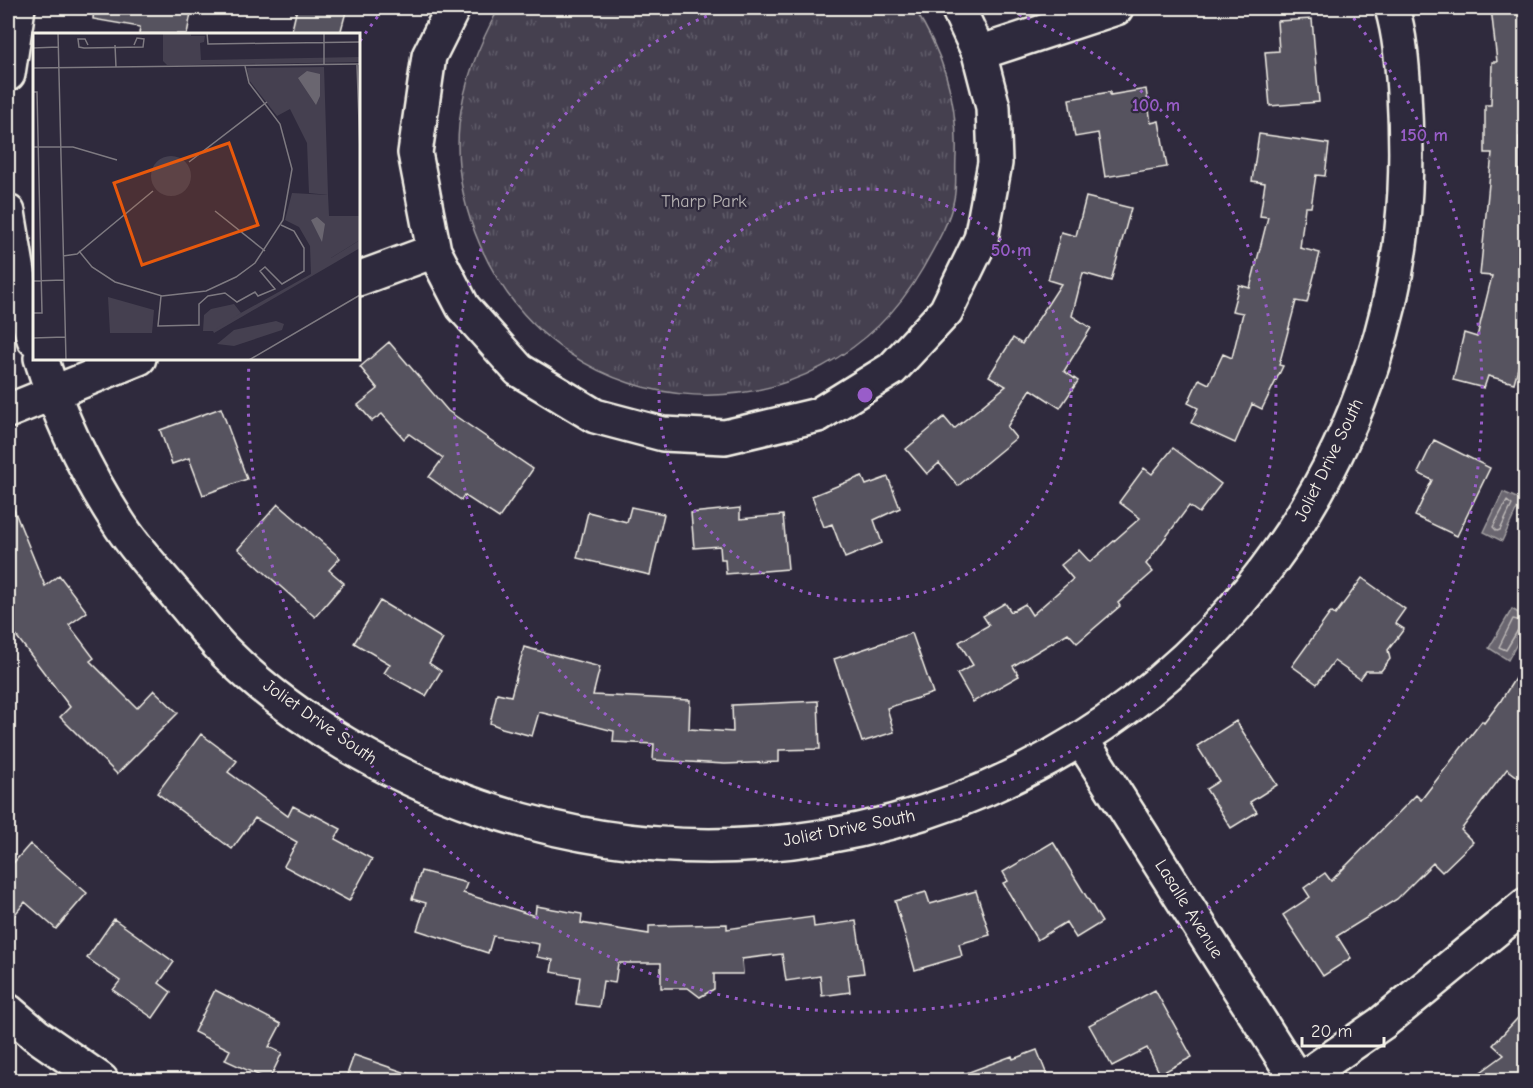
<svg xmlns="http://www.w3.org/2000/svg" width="1533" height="1088" viewBox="0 0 1533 1088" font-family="'Comic Neue',sans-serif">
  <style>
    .park { fill: url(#park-tufts); stroke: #9c989c; stroke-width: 1.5 }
    .water { fill: #6a6670; stroke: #a19ea0; stroke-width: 1.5 }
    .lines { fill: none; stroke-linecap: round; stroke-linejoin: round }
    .shore { stroke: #bdb9b8; stroke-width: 1.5 }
    .building { fill: #56525f; stroke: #f4f1e8; stroke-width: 1.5 }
    .minor-casing { stroke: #f4f1e8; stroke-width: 38 }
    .minor { stroke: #2f2a3d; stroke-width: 33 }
    .ring { fill: none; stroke: #995dc9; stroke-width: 3; stroke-dasharray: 3 6 }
    .labels { text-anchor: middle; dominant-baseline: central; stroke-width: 4.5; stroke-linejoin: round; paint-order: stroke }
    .park-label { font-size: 18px; fill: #b7b3b3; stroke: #2f2a3d }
    .street-label { font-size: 18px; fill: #f4f1e8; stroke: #2f2a3d }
    .inset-road { fill: none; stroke: #7e7a81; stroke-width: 1.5 }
    .view { fill: #e8590c; fill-opacity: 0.15; stroke: #e8590c; stroke-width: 3 }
    .inset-edge { fill: none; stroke: #f4f1e8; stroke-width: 3 }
    .centre { fill: #995dc9; stroke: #2f2a3d; stroke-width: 3 }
    .ring-label { font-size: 18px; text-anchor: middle; font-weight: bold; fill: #995dc9; stroke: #2f2a3d; stroke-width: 4.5; stroke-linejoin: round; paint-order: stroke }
  </style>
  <defs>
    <pattern id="park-tufts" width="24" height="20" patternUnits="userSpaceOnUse" patternTransform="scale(1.5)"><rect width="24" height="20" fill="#454050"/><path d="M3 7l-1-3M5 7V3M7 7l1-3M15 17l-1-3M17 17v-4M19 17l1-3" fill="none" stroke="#605c69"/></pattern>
  </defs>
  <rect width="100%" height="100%" fill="#2f2a3d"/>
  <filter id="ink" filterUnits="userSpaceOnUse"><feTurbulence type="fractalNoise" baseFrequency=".0167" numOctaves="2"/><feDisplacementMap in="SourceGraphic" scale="12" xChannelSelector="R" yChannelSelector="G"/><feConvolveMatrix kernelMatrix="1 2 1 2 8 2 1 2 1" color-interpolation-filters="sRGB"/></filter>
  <g filter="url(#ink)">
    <path class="park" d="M 499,8 L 914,8 C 943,52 958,103 956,156 C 955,170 957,186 954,199 C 950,222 934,248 923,268 C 820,447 563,435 480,245 C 443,160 455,87 499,8 Z"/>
    <path class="water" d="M 1503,492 L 1521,500 L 1502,541 L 1484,532 Z
      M 1512,609 L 1525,617 L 1525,629 L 1508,660 L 1489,648 Z"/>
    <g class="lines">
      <path class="shore" d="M 1507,501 L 1512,505 L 1500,530 L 1497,531 L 1493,527 Z
        M 1526,622 L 1513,619 L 1499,647 L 1506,650 L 1518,630 L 1526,628"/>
    </g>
    <path class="building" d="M 94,8 L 192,8 L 187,34 L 139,34 L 140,27 L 93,19 Z
      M 297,8 L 347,8 L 340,34 L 291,34 Z
      M 1491,8 L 1526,8 L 1526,137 L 1519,137 L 1519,180 L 1526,181 L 1526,338 L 1514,383 L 1488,376 L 1484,388 L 1453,380 L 1464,333 L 1477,337 L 1492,276 L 1480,275 L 1492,153 L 1485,153 L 1485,105 L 1491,105 L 1492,62 L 1497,62 Z
      M 1312,19 L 1319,102 L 1270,106 L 1265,52 L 1279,51 L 1277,21 Z
      M 1146,89 L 1151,123 L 1159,121 L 1167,167 L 1105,177 L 1098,133 L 1075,137 L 1069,99 L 1110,92 L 1110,95 Z
      M 1259,134 L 1329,144 L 1325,176 L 1316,175 L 1311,207 L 1305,207 L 1300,248 L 1320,253 L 1307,303 L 1296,301 L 1279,365 L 1283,366 L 1262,409 L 1252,404 L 1235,443 L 1191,423 L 1198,408 L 1188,403 L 1199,379 L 1209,384 L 1223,354 L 1232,358 L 1243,313 L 1232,311 L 1239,285 L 1250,288 L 1268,217 L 1260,216 L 1265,183 L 1252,181 Z
      M 1086,197 L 1131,208 L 1111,281 L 1083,273 L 1072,316 L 1091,328 L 1064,371 L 1078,381 L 1060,408 L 1031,389 L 1007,427 L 1016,438 L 958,486 L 939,463 L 927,474 L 906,449 L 944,417 L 954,429 L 1006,386 L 989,376 L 1013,338 L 1022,344 L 1061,284 L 1048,280 L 1061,232 L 1076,236 Z
      M 389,342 L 448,411 L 533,469 L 499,518 L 464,495 L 461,500 L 429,477 L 443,458 L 409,434 L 404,439 L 382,414 L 372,421 L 358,405 L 378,389 L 360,367 Z
      M 221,408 L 247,479 L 203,495 L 189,458 L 172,464 L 160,430 Z
      M 1434,440 L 1490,468 L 1457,536 L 1415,516 L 1432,480 L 1418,473 Z
      M 1173,448 L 1221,484 L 1199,513 L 1189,506 L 1146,564 L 1153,572 L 1118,603 L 1120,606 L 1077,643 L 1068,633 L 1013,666 L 1019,676 L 973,702 L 957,674 L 973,665 L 959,642 L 989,625 L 983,616 L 1005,603 L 1011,612 L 1025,604 L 1032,615 L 1073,579 L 1061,565 L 1079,550 L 1090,562 L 1140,518 L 1119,502 L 1144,468 L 1152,474 Z
      M 862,476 L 866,485 L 888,477 L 900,508 L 874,520 L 882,543 L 845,558 L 832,524 L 824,527 L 812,496 Z
      M 8,495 L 45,586 L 59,575 L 87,612 L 69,625 L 94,658 L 90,661 L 137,708 L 154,690 L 178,713 L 117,774 L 60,717 L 70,707 L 8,625 Z
      M 278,504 L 340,558 L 329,570 L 344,583 L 315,617 L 238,549 Z
      M 631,507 L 664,514 L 650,575 L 577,558 L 588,512 L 627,522 Z
      M 740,508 L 740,519 L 783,515 L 788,569 L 726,574 L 725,559 L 721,559 L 720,546 L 694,548 L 691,513 Z
      M 1362,578 L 1405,609 L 1395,623 L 1404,629 L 1388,650 L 1390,659 L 1381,671 L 1366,671 L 1360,679 L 1334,661 L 1317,684 L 1292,666 L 1331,612 L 1335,615 Z
      M 380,601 L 443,639 L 429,663 L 441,671 L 426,696 L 384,673 L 390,664 L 354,643 Z
      M 912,633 L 933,693 L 887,708 L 894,732 L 862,742 L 834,659 Z
      M 524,647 L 600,667 L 593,695 L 690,700 L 689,729 L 733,732 L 732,705 L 818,701 L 820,749 L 779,750 L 779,762 L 725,764 L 653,760 L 654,744 L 613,742 L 614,731 L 539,712 L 532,736 L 502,728 L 490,723 L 497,693 L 511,696 Z
      M 1526,661 L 1526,783 L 1507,769 L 1461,830 L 1473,842 L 1442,872 L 1433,863 L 1397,899 L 1337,936 L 1351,958 L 1323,976 L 1283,915 L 1310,897 L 1304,888 L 1325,873 L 1331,881 L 1416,795 L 1421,800 L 1482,721 L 1484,723 L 1500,702 Z
      M 1236,721 L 1277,785 L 1250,802 L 1257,812 L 1231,828 L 1206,789 L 1219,781 L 1197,746 Z
      M 201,734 L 237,761 L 228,772 L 288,816 L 293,806 L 310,815 L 311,813 L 341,829 L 335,839 L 372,859 L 349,901 L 284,866 L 297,842 L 255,818 L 232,849 L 157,793 Z
      M 1053,842 L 1102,922 L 1076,938 L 1066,922 L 1037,940 L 1003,883 L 1008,881 L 1003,872 Z
      M 30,844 L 87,893 L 56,929 L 25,902 L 8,923 L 8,869 Z
      M 421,871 L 467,883 L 463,893 L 535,916 L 536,906 L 582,914 L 581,923 L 649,934 L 649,926 L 727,924 L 727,929 L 813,917 L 814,927 L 856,921 L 864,973 L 848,975 L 850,992 L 822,996 L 820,976 L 786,981 L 782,954 L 742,959 L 743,974 L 714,974 L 714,989 L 700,997 L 688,988 L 661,988 L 661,963 L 618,963 L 615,983 L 603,981 L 599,1007 L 576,1004 L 580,977 L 551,972 L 553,960 L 537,957 L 539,944 L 493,936 L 488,953 L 417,930 L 426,903 L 412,899 Z
      M 976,891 L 990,935 L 959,944 L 962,956 L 915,970 L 895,901 L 926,892 L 930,904 Z
      M 114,919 L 174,962 L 159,983 L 171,992 L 153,1018 L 113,990 L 120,981 L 87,958 Z
      M 215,990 L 281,1024 L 269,1047 L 282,1053 L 269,1080 L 225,1060 L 230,1050 L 194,1032 Z
      M 1155,990 L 1192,1057 L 1160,1074 L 1147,1048 L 1112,1066 L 1089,1025 Z
      M 1526,1009 L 1526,1080 L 1470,1080 L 1504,1055 L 1493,1045 Z
      M 1037,1050 L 1049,1080 L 953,1080 L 953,1078 L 1012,1056 L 1013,1059 Z
      M 354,1055 L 418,1077 L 417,1080 L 345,1080 Z"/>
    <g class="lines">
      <g class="minor-casing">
        <path id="minor" d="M 453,8 L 429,56 L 415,153 L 434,251 L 463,307 L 519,370 L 595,416 L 663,434 L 725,437 L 818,415 L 892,369 L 946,311 L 981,239 L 995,163 L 993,107 L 979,53 L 958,8
          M 979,53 L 1116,8
          M 8,74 L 18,8
          M 8,212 L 23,302 L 34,339
          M 358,279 L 434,251
          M 41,358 C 59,416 85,471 118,522 C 135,549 158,573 178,597 C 194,615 209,636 227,654 C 293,720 392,777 480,807 C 850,935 1250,737 1372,365 C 1403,270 1410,191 1404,92 C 1402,63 1400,35 1392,8
          M 8,411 L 139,358
          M 1081,739 L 1297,1080
          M 8,1011 L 36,1035 L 101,1080
          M 1300,1080 L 1382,1023 L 1526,905"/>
      </g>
      <use href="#minor" class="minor"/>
    </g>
  </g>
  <g class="ring">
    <circle cx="865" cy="395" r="206"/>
    <path d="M1002 8A411 411 0 1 1 728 8"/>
    <path d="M360 41A617 617 0 0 1 382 11M1348 11A617 617 0 1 1 249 363"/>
  </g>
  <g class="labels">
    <g class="park-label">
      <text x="704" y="201">Tharp Park</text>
    </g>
    <g class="street-label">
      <text transform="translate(1329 460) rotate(-64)">Joliet Drive South</text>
      <text transform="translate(320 722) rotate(35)">Joliet Drive South</text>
      <text transform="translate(849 828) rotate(-11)">Joliet Drive South</text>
      <text transform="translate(1189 909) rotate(58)">Lasalle Avenue</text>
    </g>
  </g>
  <g transform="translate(33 33)">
    <rect width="327" height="327" fill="#2f2a3d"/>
    <path d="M 158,3 L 172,3 L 171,9 L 167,10 L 168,27 L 327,24 L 327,29 L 158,32 ZM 259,160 L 295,162 L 296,183 L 327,183 L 327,207 L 298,225 L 298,232 L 181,300 L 179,296 L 278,241 L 277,213 L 266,194 L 252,187 ZM 75,264 L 121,277 L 119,300 L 77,300 Z" fill="#454050"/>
    <path d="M 130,0 L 158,0 L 158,32 L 134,32 L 130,28 ZM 327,207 L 327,215 L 298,232 L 298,225 ZM 201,271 L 208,280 L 180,298 L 170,298 L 171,282 L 178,276 Z" fill="#454050"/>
    <path d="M 243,288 L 251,291 L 249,297 L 201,313 L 184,311 L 201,297 Z" fill="#454050"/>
    <path d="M 291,34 L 295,162 L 276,160 L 274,110 L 257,76 L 244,83 L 216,47 L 214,35 ZM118 143a20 20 0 1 1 40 0a20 20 0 1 1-40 0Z" fill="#454050"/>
    <path d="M 274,38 L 287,41 L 287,63 L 283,72 L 265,45 ZM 284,184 L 292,191 L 289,209 L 278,187 Z" fill="#6a6670"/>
    <path class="inset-road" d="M 25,0 L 33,327M 174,0 L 175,11 L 327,9M 291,0 L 291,32M 55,12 L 52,6 L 45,6 L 46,14 L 51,15 L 110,14 L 111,6 L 104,5 L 101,12M 82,12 L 83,34M 0,15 L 25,14M 324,32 L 327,119M 0,35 L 327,31M 0,59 L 4,59 L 9,280 L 0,280M 0,114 L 40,114 L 84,127M 156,129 L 234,69M 182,178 L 232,218M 46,218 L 59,234 L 82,249 L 129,263 L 173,258 L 203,244 L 222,230 L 250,187 L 259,136 L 247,91 L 216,50 L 212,33M 30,223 L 44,221 L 120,158M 0,248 L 31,247M 128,263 L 125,293 L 166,292 L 166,271 L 175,263 L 192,260 L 204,269 L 222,259 L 225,263 L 242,256 L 227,238 L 232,234 L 249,251 L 271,238 L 271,215 L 261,198 L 248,192M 0,305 L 32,304M 216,327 L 327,262"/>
    <path class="view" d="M 196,110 L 225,192 L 109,232 L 81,150 Z"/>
    <rect width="327" height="327" class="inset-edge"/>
  </g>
  <circle cx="865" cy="395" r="9" class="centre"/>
  <g class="ring-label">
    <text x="1156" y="111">100 m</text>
    <text x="1424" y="141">150 m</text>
    <text x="1011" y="256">50 m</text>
  </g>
  <rect width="1533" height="1088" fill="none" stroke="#2f2a3d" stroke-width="30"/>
  <rect x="15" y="15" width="1503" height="1058" fill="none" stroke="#f4f1e8" stroke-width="2" filter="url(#ink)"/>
  <path d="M1302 1037v9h82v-9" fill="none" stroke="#f4f1e8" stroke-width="3"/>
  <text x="1311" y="1037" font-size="18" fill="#f4f1e8" stroke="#2f2a3d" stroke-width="4.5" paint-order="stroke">20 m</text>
</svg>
